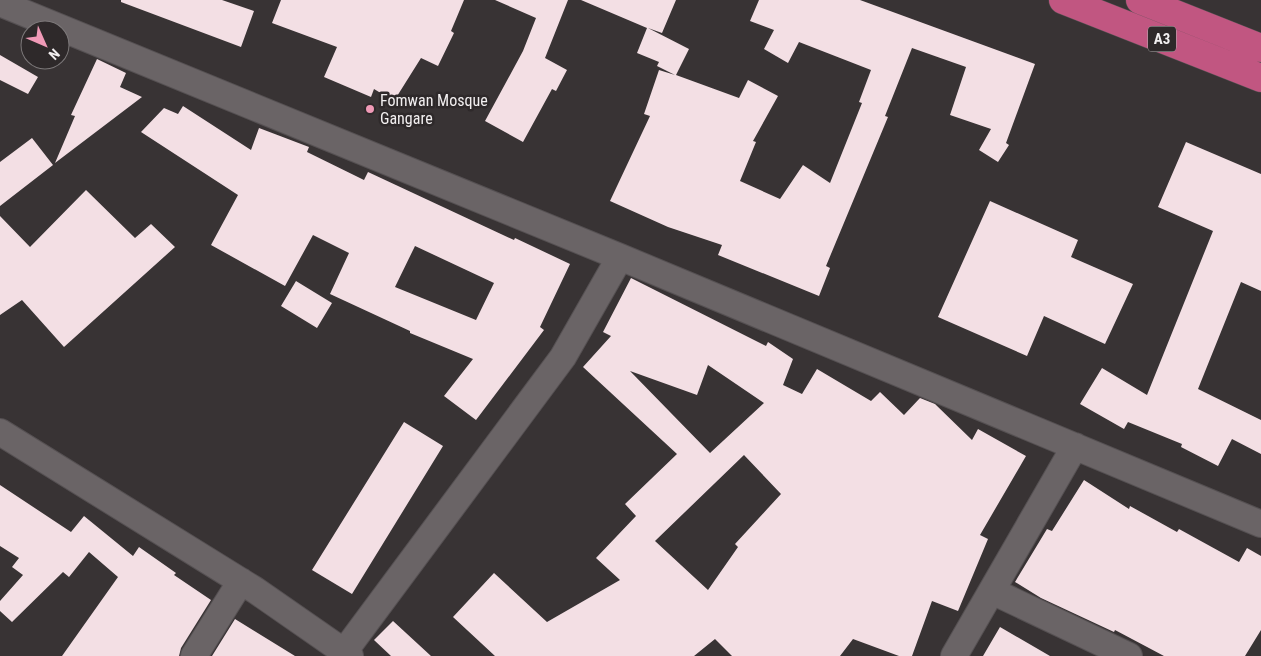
<svg xmlns="http://www.w3.org/2000/svg" width="1261" height="656" viewBox="0 0 1261 656" font-family="'Roboto Condensed',sans-serif">
  <style>
    .building { fill: #f3dfe4; fill-rule: evenodd }
    .lines { fill: none; stroke-linecap: round; stroke-linejoin: round }
    .minor-casing { stroke: #565153; stroke-width: 28 }
    .trunk-casing { stroke: #565153; stroke-width: 29 }
    .minor { stroke: #6a6466; stroke-width: 26 }
    .trunk { stroke: #c15681; stroke-width: 28 }
    .poi-dot { fill: #f09ab7; stroke: #2e292a; stroke-width: 2 }
    .labels { text-anchor: middle; dominant-baseline: central; stroke-width: 5; stroke-linejoin: round; paint-order: stroke }
    .shield { fill: #2e292a; stroke: #b7b4b5; stroke-width: 1 }
    .shield-label { font-size: 15px; font-weight: bold; fill: #f2eff0 }
    .poi-label { font-size: 16px; fill: #f2eff0; stroke: #2e292a; text-anchor: start }
  </style>
  <rect width="100%" height="100%" fill="#383334"/>
  <path class="building" d="M 121,0 L 222,0 L 254,11 L 241,47 L 121,2 Z
    M 281,0 L 464,0 L 451,31 L 454,33 L 438,66 L 421,58 L 394,101 L 374,89 L 371,97 L 324,77 L 337,47 L 272,23 Z
    M 495,0 L 568,0 L 545,58 L 567,70 L 556,91 L 552,89 L 523,142 L 485,121 L 523,51 L 536,18 Z
    M 581,0 L 676,0 L 662,33 L 648,28 L 689,49 L 676,75 L 739,98 L 748,80 L 778,96 L 753,141 L 756,142 L 740,181 L 780,199 L 803,165 L 830,183 L 862,103 L 859,102 L 871,70 L 799,42 L 788,63 L 764,49 L 774,30 L 750,21 L 759,0 L 860,0 L 1035,64 L 1006,143 L 1009,145 L 998,162 L 979,150 L 991,129 L 950,115 L 966,67 L 912,48 L 885,116 L 888,117 L 826,266 L 830,268 L 819,296 L 718,255 L 722,245 L 668,227 L 610,201 L 650,116 L 644,114 L 659,70 L 675,75 L 657,66 L 659,62 L 637,53 L 647,28 Z
    M 0,55 L 38,77 L 28,94 L 0,80 Z
    M 97,59 L 126,73 L 120,87 L 142,97 L 55,163 L 75,116 L 71,115 Z
    M 183,106 L 251,150 L 259,128 L 309,147 L 307,152 L 364,180 L 368,172 L 514,240 L 515,238 L 570,264 L 540,327 L 544,330 L 476,420 L 444,396 L 473,359 L 410,333 L 410,331 L 330,294 L 349,253 L 313,235 L 285,286 L 211,245 L 238,195 L 141,132 L 164,108 L 178,114 ZM 415,246 L 494,283 L 476,320 L 395,287 Z
    M 32,138 L 53,165 L 0,206 L 0,162 Z
    M 1186,142 L 1261,174 L 1261,291 L 1241,282 L 1198,389 L 1261,420 L 1261,454 L 1232,439 L 1218,466 L 1181,447 L 1182,444 L 1128,422 L 1124,429 L 1080,404 L 1102,368 L 1147,395 L 1213,231 L 1158,207 Z
    M 86,190 L 135,238 L 151,224 L 175,247 L 64,347 L 22,300 L 0,315 L 0,216 L 30,247 Z
    M 990,201 L 1078,240 L 1071,257 L 1133,284 L 1105,344 L 1044,316 L 1027,356 L 938,317 Z
    M 631,278 L 766,346 L 768,342 L 793,359 L 783,385 L 802,394 L 817,369 L 871,401 L 880,392 L 904,415 L 920,398 L 935,404 L 972,440 L 978,429 L 1026,456 L 980,535 L 988,539 L 958,611 L 932,601 L 912,656 L 899,656 L 853,639 L 840,656 L 732,656 L 715,639 L 694,656 L 495,656 L 453,617 L 494,573 L 547,622 L 620,580 L 596,558 L 636,516 L 625,504 L 677,454 L 583,367 L 611,336 L 603,332 ZM 708,365 L 764,403 L 710,453 L 630,371 L 697,395 ZM 744,455 L 781,494 L 735,544 L 738,547 L 708,590 L 655,541 Z
    M 296,281 L 332,303 L 317,328 L 281,306 Z
    M 404,422 L 443,446 L 352,594 L 312,570 Z
    M 1084,480 L 1129,509 L 1130,506 L 1177,532 L 1179,529 L 1239,562 L 1247,548 L 1261,556 L 1261,630 L 1245,656 L 1164,656 L 1115,630 L 1114,632 L 1041,598 L 1015,582 L 1047,529 L 1052,531 Z
    M 0,485 L 71,532 L 84,516 L 133,556 L 139,547 L 176,573 L 174,575 L 211,600 L 181,648 L 179,656 L 62,656 L 118,577 L 89,552 L 69,577 L 63,572 L 12,622 L 0,611 L 0,601 L 23,575 L 12,567 L 19,558 L 0,546 Z
    M 235,619 L 295,656 L 212,656 Z
    M 393,621 L 431,656 L 391,656 L 374,640 Z
    M 1000,627 L 1050,656 L 983,656 Z"/>
  <g class="lines">
    <g class="minor-casing">
      <path id="minor" d="M 0,3 L 620,257 L 1261,524
        M 0,432 L 255,590 L 350,656
        M 992,591 L 1129,656
        M 194,656 L 241,581
        M 341,656 L 563,357 L 620,257
        M 954,656 L 1075,446"/>
    </g>
    <g class="trunk-casing">
      <path id="trunk" d="M 1063,0 L 1261,78
        M 1140,0 L 1261,48"/>
    </g>
    <use href="#minor" class="minor"/>
    <use href="#trunk" class="trunk"/>
  </g>
  <circle class="poi-dot" cx="370" cy="109" r="5"/>
  <g class="labels">
    <rect class="shield" x="1148" y="26.5" width="28" height="25" rx="4"/>
    <g class="shield-label">
      <text x="1162" y="39">A3</text>
    </g>
    <g class="poi-label">
      <text x="380" y="100">Fomwan Mosque<tspan x="380" dy="18">Gangare</tspan></text>
    </g>
  </g>
  <g transform="translate(45 45) rotate(135)"><circle r="24" fill="#2e292a" stroke="#7c7879"/>
  <path d="M0-4L9 19L0 12L-9 19Z" fill="#f09ab7"/>
  <text y="-8" font-size="14" font-weight="bold" text-anchor="middle" fill="#f2eff0">N</text>
  </g>
</svg>
